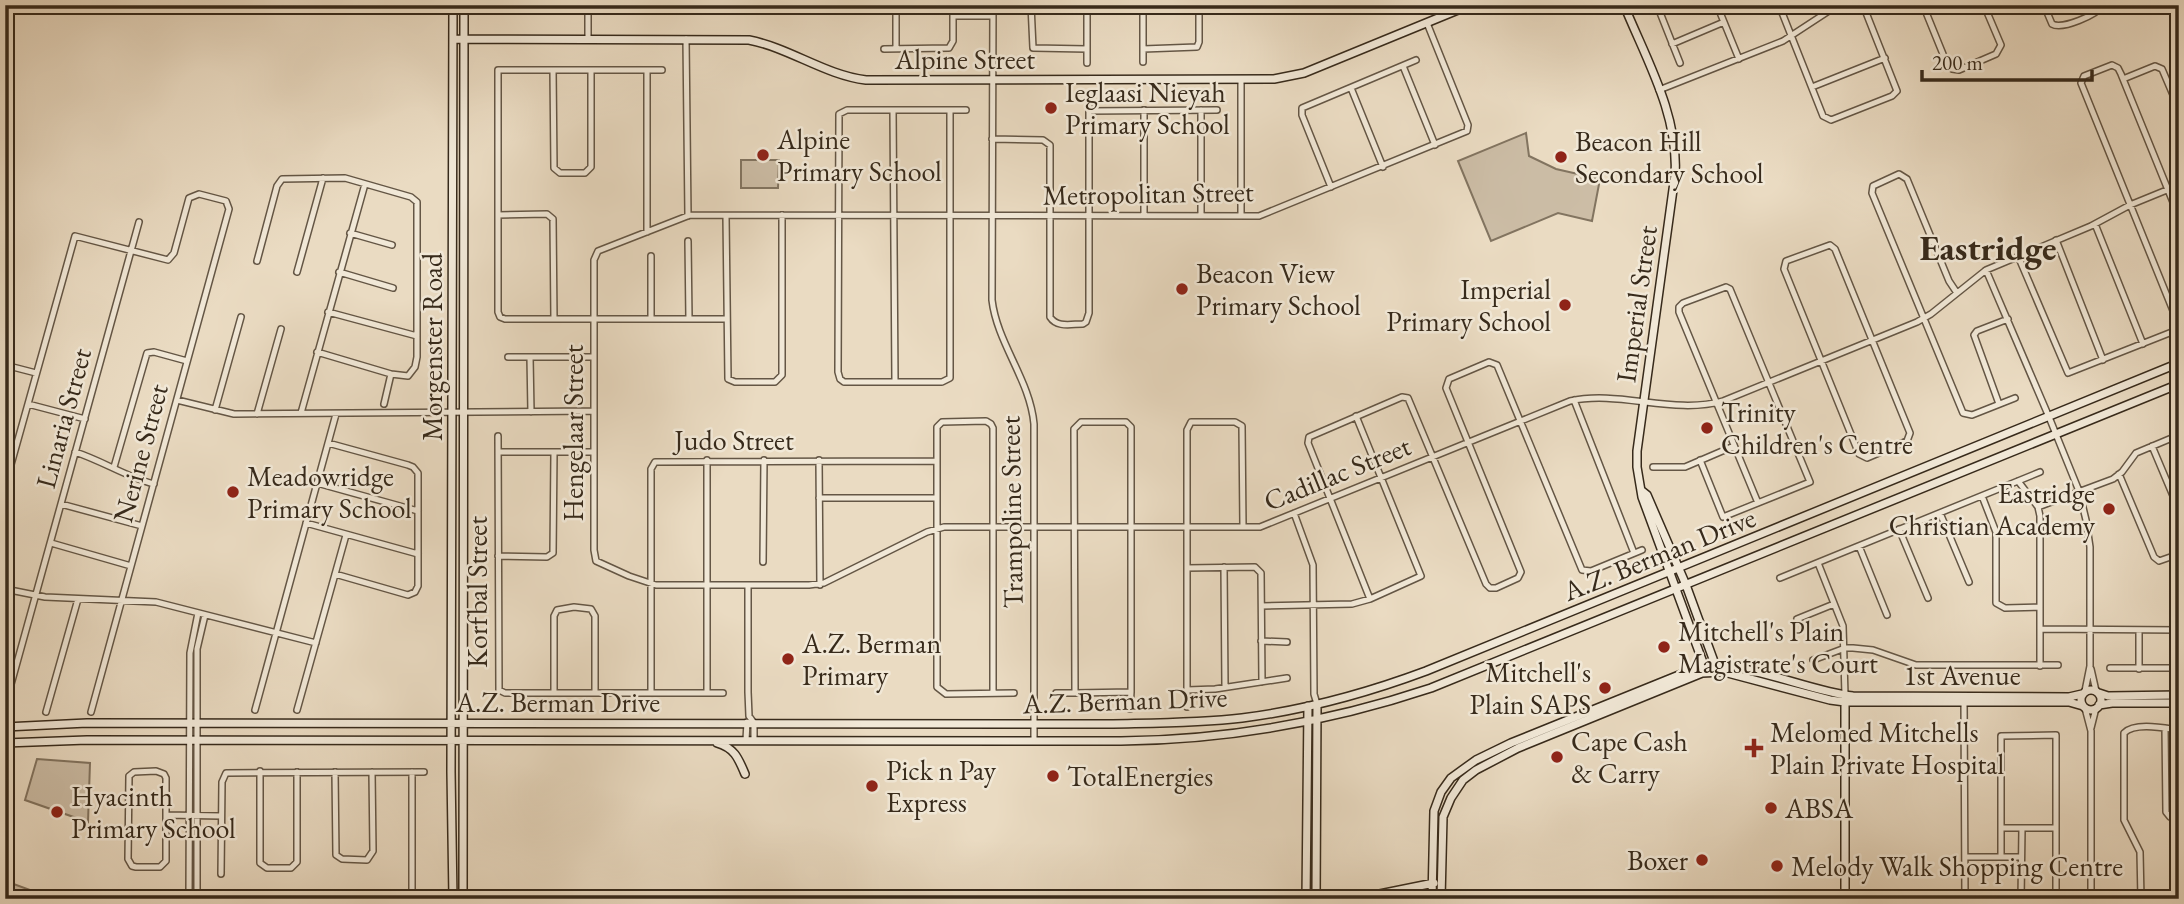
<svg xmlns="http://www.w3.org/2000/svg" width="2184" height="904" viewBox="0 0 2184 904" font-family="'EB Garamond',serif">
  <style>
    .pitch { fill: #ccbda6; stroke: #827460; stroke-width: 2 }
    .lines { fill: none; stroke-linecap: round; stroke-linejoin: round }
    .street-casing { stroke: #645645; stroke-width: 8 }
    .secondary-casing { stroke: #372a1b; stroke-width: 10 }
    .street { stroke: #f1e8d7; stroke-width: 5 }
    .secondary { stroke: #f1e8d7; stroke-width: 7 }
    .poi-dot { fill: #8f2418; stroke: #f1e8d7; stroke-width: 2.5 }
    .labels { text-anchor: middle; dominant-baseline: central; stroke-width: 5; stroke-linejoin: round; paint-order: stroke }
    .street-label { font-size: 28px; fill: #372a1b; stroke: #f1e8d7 }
    .poi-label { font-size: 28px; fill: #372a1b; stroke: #f1e8d7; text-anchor: start }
    .district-label { font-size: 35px; font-weight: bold; fill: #372a1b; stroke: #f1e8d7 }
  </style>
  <rect width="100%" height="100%" fill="#eadbc2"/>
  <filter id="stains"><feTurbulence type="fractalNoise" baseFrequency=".00286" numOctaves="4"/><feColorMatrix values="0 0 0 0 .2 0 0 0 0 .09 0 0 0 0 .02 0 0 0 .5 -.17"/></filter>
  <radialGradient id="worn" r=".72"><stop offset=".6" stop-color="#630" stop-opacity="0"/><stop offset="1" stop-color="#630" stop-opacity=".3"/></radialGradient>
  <path class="pitch" d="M 1526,133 L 1529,156 L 1556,169 L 1600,179 L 1592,221 L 1558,213 L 1491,241 L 1458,161 Z
    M 741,160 L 779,160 L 778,188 L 741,188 Z
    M 37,759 L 90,763 L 88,822 L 25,800 Z
    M 8,882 L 33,891 L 30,899 L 15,899 L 5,895 Z"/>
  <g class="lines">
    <g class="street-casing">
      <path id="street" d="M 526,5 L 533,5
        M 588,5 L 588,39
        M 814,5 L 846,5
        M 896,5 L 896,49
        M 993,5 L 992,300 C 997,343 1030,380 1034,424 L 1034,741
        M 1031,5 L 1033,48 L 1087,49
        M 1087,5 L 1087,63
        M 1143,5 L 1143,62
        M 1376,5 L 1383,8 L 1390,5
        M 1657,5 L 1680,63
        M 1717,5 L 1739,59
        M 1779,5 L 1823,116 L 1831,120 L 1892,96 L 1897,91 L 1863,5
        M 1923,5 L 1947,64 L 1952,69 L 1959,70 L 1996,54 L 2001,45 L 1984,5
        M 2044,5 L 2052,24 C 2062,30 2097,15 2103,5
        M 953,16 L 993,16
        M 1427,23 L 1468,125 L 1467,131 L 1259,216 L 690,215 L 598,251 L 594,260 L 594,550 L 596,561 L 629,576 L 656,585 L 809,585 L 824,583 L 927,532 L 944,527 L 1260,527 L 1570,401 C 1620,390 1673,415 1723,401 L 1917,322 L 1931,314 L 1986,270 L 2091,226 L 2130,205 L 2179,185
        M 686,39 L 688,216
        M 1672,44 L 1724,22
        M 884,49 L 949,48 L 953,41 L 953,5
        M 1143,49 L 1197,47 L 1199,42 L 1199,5
        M 1403,66 L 1435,145
        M 553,70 L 554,168 L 560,173 L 585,173 L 591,167 L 591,70
        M 647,70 L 647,232
        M 662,70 L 498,70 L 498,312 L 500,317 L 505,319 L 726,319
        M 1241,79 L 1241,216
        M 2123,79 L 2155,66 L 2162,69 L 2179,109
        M 1812,87 L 1885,58
        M 1351,88 L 1383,167
        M 1659,90 L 1783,41 L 1838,5
        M 893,110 L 895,382
        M 950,110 L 950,378 L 942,382 L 844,382 L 840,379 L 838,372 L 839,114 L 847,110 L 966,110
        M 1144,110 L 1144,215
        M 1201,110 L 1201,216
        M 1089,111 L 1217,110
        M 992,139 L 1043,140 L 1050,145 L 1050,317 C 1057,328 1071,324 1083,324 L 1086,322 L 1089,313 L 1089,100
        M 1331,187 L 1302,115 L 1302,108 L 1416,60
        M 498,215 L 547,214 L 553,219 L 554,319
        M 726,216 L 728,379 L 735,382 L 775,382 L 782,375 L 782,215
        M 2095,224 L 2143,344
        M 350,233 L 392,245
        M 2056,240 L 2103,360
        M 688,241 L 689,319
        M 1830,245 L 1835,249 L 1910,433 L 1907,441 L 1867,458 L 1859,454 L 1784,269 L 1786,261 Z
        M 651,256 L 651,319
        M 2018,256 L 2068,373 L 2177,330 L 2178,323 L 2081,83 L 2084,76 L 2112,65 L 2118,68 L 2121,74 L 2179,217
        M 257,261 L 277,186 L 282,179 L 345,178 L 411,197 L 417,202 L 417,357 L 415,367 L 408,376 L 391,374 L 317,352
        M 1986,270 L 2049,417 L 2079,491 L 2086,520 L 2090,547 L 2090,666 L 2085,691
        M 297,272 L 323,178
        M 339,272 L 393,288
        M 1957,293 L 1949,281 L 1907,179 L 1899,174 L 1873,186 L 1872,193 L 1963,413 L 1972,415 L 2015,398
        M 328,312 L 417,336
        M 508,357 L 594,357
        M 530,357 L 531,412
        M 5,365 L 36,373
        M 177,400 L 234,414 L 594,411
        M 1574,400 L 1634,553
        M 28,404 L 85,419
        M 384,404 L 391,374
        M 1999,404 L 1974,335 L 1977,331 L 2008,319
        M 215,410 L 241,317
        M 301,413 L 365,184
        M 257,414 L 281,329
        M 1081,422 L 1126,422 L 1131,427 L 1131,692 L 1075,693 L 1074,429 Z
        M 498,436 L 499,690 L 505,693 L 723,693
        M 328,443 L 408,465 L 413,467 L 418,473 L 418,586 L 415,592 L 408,595 L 335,574
        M 2152,446 L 2179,510
        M 75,452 C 103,461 126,477 154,484
        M 498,452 L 594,452
        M 819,460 L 820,585
        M 1700,460 L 1723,517 L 1810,482 L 1730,289 L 1726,287 L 1683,303 L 1679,307 L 1679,312 L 1758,503
        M 114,467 L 147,353 L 154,352 L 187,361
        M 1653,467 L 1685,467 L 1734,446
        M 2119,474 L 2154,557 L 2159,561 L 2179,554
        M 2018,481 L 2038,507 L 2040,516 L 2040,666
        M 317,483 L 418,511
        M 5,486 L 75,236 L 168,260 L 174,253 L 189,198 L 199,194 L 226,201 L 229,209 L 91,712
        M 1982,496 L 1996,532 L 1996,603 L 2005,608 L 2040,607
        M 819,498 L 937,498
        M 61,504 L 142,526
        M 2038,507 L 2113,479 L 2122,472 L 2136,453 L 2179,435
        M 1294,513 L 1313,565 L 1314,694 L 1317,704
        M 1940,513 L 1969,582
        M 306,523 L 418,554
        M 1899,529 L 1928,598
        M 51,543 L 131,566
        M 1859,546 L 1887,615
        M 498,556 L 547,557 L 553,553 L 554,453
        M 763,562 L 764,460
        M 1818,563 L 1843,626 L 1845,695
        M 1224,567 L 1225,687
        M 1187,568 L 1255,567 L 1261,573 L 1262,682
        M 1780,578 L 2040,472
        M 748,586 L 748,692 L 749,716 L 754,723 L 754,740
        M 5,589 L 45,597 L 156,602 L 316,643
        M 1370,599 L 1308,443 L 1309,437 L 1402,397 L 1408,398 L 1486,584 L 1490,588 L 1496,588 L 1518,578 L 1521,572 L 1446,388 L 1449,379 L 1489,362 L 1497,365 L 1582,570 L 1591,571 L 1642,550
        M 1262,606 L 1352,604 L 1370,599 L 1421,576 L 1356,416
        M 1797,619 L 1834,604
        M 2040,629 L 2179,630
        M 2139,630 L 2139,669
        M 1261,641 L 1287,642
        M 1813,660 L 1845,648 L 1853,648 L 1873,650 L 1916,665 L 2058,665
        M 2110,668 L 2179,668
        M 2091,669 L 2096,691
        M 1187,690 L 1215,689 L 1287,678
        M 554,693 L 554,616 L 557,610 L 574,607 L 591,609 L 595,616 L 595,693
        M 651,693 L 651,469 L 655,462 L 937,461
        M 707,693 L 707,460
        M 993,693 L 993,428 L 991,424 L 986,421 L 942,422 L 937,427 L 937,687 L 946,694 L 1014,693
        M 1056,693 L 1075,693
        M 1964,699 L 1965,899
        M 5,706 L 139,222
        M 1187,707 L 1187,430 L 1191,422 L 1235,422 L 1242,426 L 1243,527
        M 2085,708 L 2091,731 L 2091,899
        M 1130,709 L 1131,692
        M 255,710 L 336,414
        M 297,710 L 346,535
        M 46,712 L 78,599
        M 2091,728 L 2096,708
        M 2165,728 L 2166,812 L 2170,817 L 2179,818
        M 746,740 L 747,722
        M 156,771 L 164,774 L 166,778 L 166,861 L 160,867 L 136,867 L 132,866 L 128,859 L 129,776 L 134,772 Z
        M 260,771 L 260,863 L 267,868 L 291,868 L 297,862 L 297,772
        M 335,772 L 336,855 L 342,859 L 367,860 L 373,851 L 372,772
        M 412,772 L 412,899
        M 166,815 L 221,816
        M 2001,828 L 2056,828
        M 1965,857 L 2021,857
        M 2001,857 L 2001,736 L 2056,735 L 2056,899
        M 221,874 L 222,782 L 226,773 L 424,772
        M 189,899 L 190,653 L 198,613
        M 197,899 L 197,649 L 205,615
        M 2021,899 L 2022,828
        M 2141,899 L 2140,852 L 2124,820 L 2124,733 C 2135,722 2164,728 2179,730"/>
    </g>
    <g class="secondary-casing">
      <path id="secondary" d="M 1624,5 C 1646,59 1679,115 1675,175 L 1637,451 L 1637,467 L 1642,497 L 1705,668
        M 453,39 L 749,40 C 790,48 825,75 866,80 L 1274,79 L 1304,73 L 1470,5
        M 1642,491 L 1647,495 L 1686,585 L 1716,667
        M2081 700a10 10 0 1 1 20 0a10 10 0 1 1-20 0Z
        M 2099,693 L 2108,696 L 2179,695
        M 2099,705 L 2112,703 L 2179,703
        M 5,727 L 87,723 L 1113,724 C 1156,723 1199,723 1242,718 C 1305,710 1367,693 1426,671 L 2179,363
        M 5,743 L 87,740 L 1121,741 C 1227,740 1329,722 1431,688 L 2179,384
        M 717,743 C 734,748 738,757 745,774
        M 453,899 L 451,772 L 453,5
        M 463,899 L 464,5
        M 1306,899 L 1308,706
        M 1316,899 L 1317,704
        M 1355,899 L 1434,883
        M 1402,899 L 1436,893
        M 1432,899 L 1434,811 L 1441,792 L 1451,778 L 1476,760 L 1511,743 L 1699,667 C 1735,657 1810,692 1853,696 L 2069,697 L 2082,694
        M 1441,899 L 1443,817 L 1451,798 L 1463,780 L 1476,770 L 1518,748 L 1702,673 L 1724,672 L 1830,700 L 1845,702 L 2069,702 L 2083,706
        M 1845,899 L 1845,700"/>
    </g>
    <use href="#street" class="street"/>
    <use href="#secondary" class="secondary"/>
  </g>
  <g class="poi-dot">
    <circle cx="1051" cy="108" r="7"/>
    <circle cx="763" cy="155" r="7"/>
    <circle cx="1561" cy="157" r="7"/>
    <circle cx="1182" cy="289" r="7"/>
    <circle cx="1565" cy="305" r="7"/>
    <circle cx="1707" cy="428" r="7"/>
    <circle cx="233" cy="492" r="7"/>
    <circle cx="2109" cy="509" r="7"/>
    <circle cx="1664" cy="647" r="7"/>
    <circle cx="788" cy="659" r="7"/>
    <circle cx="1605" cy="688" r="7"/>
    <path d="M1750.5 737.5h7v7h7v7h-7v7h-7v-7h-7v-7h7z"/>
    <circle cx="1557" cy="757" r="7"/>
    <circle cx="1053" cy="776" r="7"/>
    <circle cx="872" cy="786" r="7"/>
    <circle cx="1771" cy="808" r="7"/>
    <circle cx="57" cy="812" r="7"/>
    <circle cx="1702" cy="860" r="7"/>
    <circle cx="1777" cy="866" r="7"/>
  </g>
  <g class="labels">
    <g class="street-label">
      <text x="965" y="59">Alpine Street</text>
      <text transform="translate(1148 193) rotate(-1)">Metropolitan Street</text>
      <text transform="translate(1636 304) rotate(-82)">Imperial Street</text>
      <text transform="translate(432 347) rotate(-90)">Morgenster Road</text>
      <text transform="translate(63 418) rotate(-75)">Linaria Street</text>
      <text transform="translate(573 433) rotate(-90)">Hengelaar Street</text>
      <text x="734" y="440">Judo Street</text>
      <text transform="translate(140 453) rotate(-75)">Nerine Street</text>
      <text transform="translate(1337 473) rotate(-22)">Cadillac Street</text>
      <text transform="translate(1011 512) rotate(-91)">Trampoline Street</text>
      <text transform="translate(1659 554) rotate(-22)">A.Z. Berman Drive</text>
      <text transform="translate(477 592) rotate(-90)">Korfbal Street</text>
      <text x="1962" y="675">1st Avenue</text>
      <text transform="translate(1125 700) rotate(-2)">A.Z. Berman Drive</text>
      <text x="558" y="702">A.Z. Berman Drive</text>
    </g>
    <g class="poi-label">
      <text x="1065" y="92">Ieglaasi Nieyah<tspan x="1065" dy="32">Primary School</tspan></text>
      <text x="777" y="139">Alpine<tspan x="777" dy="32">Primary School</tspan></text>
      <text x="1575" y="141">Beacon Hill<tspan x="1575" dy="32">Secondary School</tspan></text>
      <text x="1196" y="273">Beacon View<tspan x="1196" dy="32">Primary School</tspan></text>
      <text x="1551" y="289" text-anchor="end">Imperial<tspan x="1551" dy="32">Primary School</tspan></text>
      <text x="1721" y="412">Trinity<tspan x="1721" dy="32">Children's Centre</tspan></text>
      <text x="247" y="476">Meadowridge<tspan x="247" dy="32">Primary School</tspan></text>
      <text x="2095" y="493" text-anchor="end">Eastridge<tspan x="2095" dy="32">Christian Academy</tspan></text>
      <text x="1678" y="631">Mitchell's Plain<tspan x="1678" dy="32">Magistrate's Court</tspan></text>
      <text x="802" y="643">A.Z. Berman<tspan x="802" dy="32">Primary</tspan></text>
      <text x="1591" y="672" text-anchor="end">Mitchell's<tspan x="1591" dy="32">Plain SAPS</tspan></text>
      <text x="1770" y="732">Melomed Mitchells<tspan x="1770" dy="32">Plain Private Hospital</tspan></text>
      <text x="1571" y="741">Cape Cash<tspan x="1571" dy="32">&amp; Carry</tspan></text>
      <text x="886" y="770">Pick n Pay<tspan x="886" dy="32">Express</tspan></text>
      <text x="1067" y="776">TotalEnergies</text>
      <text x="71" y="796">Hyacinth<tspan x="71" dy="32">Primary School</tspan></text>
      <text x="1785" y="808">ABSA</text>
      <text x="1688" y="860" text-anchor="end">Boxer</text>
      <text x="1791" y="866">Melody Walk Shopping Centre</text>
    </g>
    <g class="district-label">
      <text x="1988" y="247">Eastridge</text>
    </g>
  </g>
  <rect width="2184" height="904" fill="none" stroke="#eadbc2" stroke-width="28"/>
  <rect x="7" y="7" width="2170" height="890" fill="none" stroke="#372a1b" stroke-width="3.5"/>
  <rect x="14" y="14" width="2156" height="876" fill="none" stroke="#372a1b" stroke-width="2"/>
  <path d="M1922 70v10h170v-10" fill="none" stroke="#372a1b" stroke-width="3.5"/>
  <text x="1932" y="70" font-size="21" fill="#372a1b" stroke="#f1e8d7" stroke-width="5" paint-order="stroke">200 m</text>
  <rect width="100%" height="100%" filter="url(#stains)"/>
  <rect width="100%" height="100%" fill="url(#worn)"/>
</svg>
